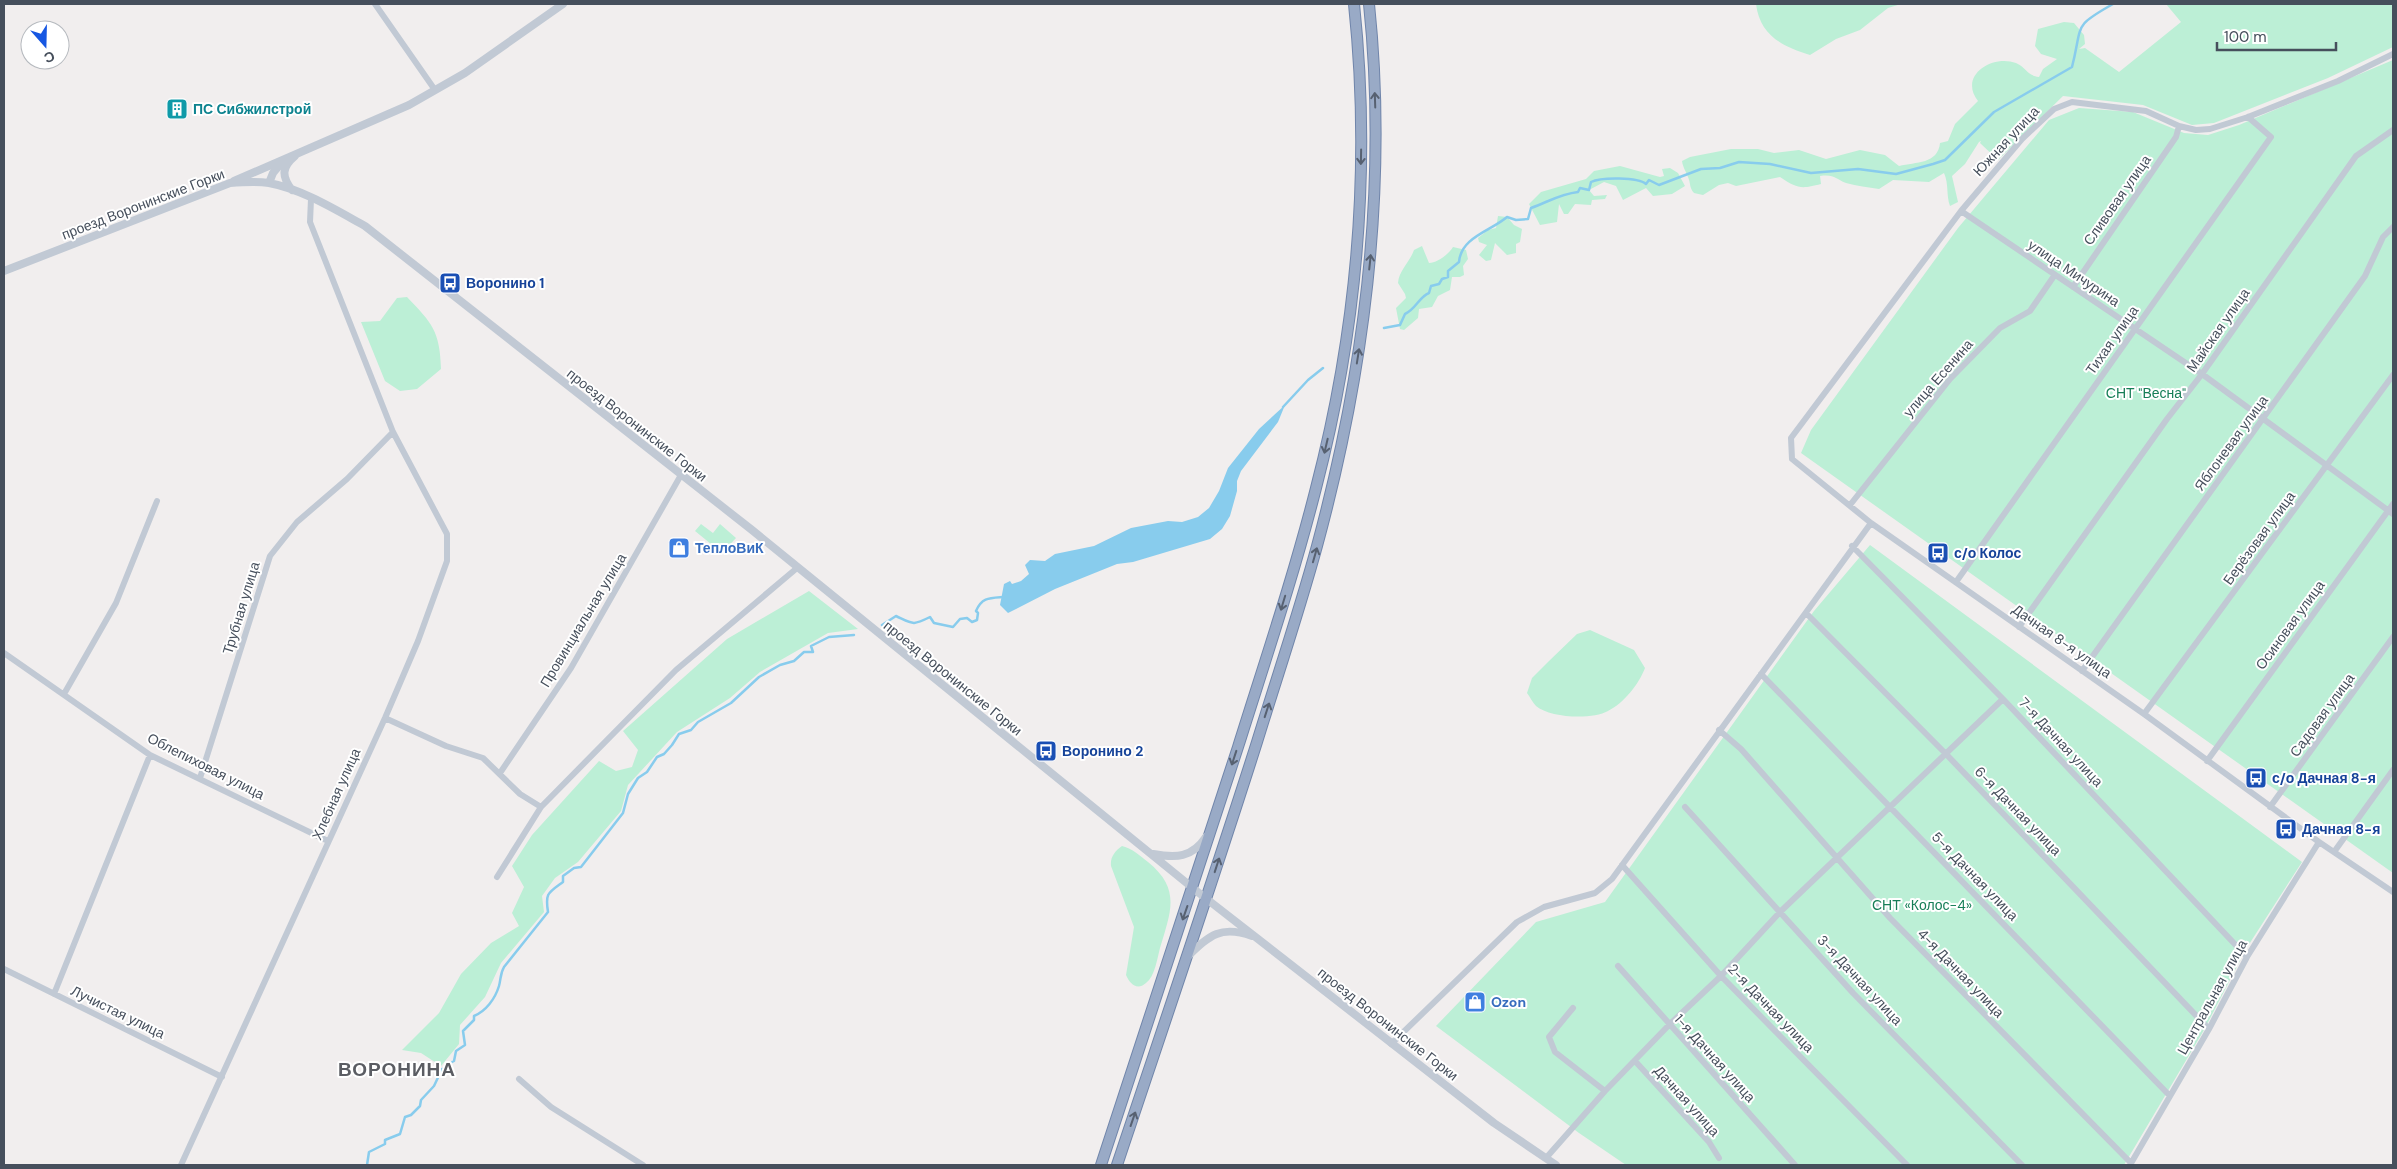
<svg xmlns="http://www.w3.org/2000/svg" width="2397" height="1169" viewBox="0 0 2397 1169" font-family="'DM Sans',sans-serif">
  <style>
    .green { fill: #bcefd6 }
    .water { fill: #88cced }
    .lines { fill: none; stroke-linecap: round; stroke-linejoin: round }
    .stream { stroke: #88cced; stroke-width: 2.5 }
    .trunk-casing { stroke: #7085aa; stroke-width: 12 }
    .minor { stroke: #c1c9d4; stroke-width: 6 }
    .tertiary { stroke: #c1c9d4; stroke-width: 8 }
    .trunk { stroke: #99aac6; stroke-width: 10 }
    .oneway { stroke: #576171 }
    .labels { text-anchor: middle; dominant-baseline: central; stroke-width: 4; stroke-linejoin: round; paint-order: stroke }
    .culture-label { font-size: 14px; font-weight: bold; fill: #0d838f; stroke: #fff; text-anchor: start }
    .street-label { font-size: 14px; fill: #464f5c; stroke: #fff }
    .transit-label { font-size: 14px; font-weight: bold; fill: #164399; stroke: #fff; text-anchor: start }
    .park-label { font-size: 14px; fill: #167e57; stroke: #fff }
    .shop-label { font-size: 14px; font-weight: bold; fill: #366cbe; stroke: #fff; text-anchor: start }
    .district-label { font-size: 19px; font-weight: bold; letter-spacing: 1px; fill: #5b5d63; stroke: #fff }
  </style>
  <rect width="100%" height="100%" fill="#f1eeee"/>
  <path class="green" d="M 1756,4 L 1901,4 L 1888,8 L 1860,30 L 1836,39 L 1810,55 C 1781,46 1760,35 1756,4 Z
    M 2166,4 L 2393,4 L 2393,47 L 2328,78 L 2214,123 L 2192,125 L 2143,105 L 2063,96 L 1998,160 L 1980,143 L 1981,141 L 1979,142 L 1965,164 L 1952,176 L 1958,202 L 1950,206 C 1946,195 1949,184 1944,173 L 1929,182 L 1893,180 L 1879,189 C 1868,187 1857,186 1846,183 C 1835,179 1835,174 1820,176 L 1821,184 C 1801,189 1798,189 1780,177 L 1736,186 L 1728,183 L 1719,185 L 1703,195 L 1694,193 C 1689,187 1691,184 1688,177 C 1686,171 1683,168 1682,161 L 1690,157 L 1731,149 L 1758,149 L 1774,153 L 1799,150 L 1826,159 L 1860,150 L 1885,155 L 1899,166 C 1916,162 1938,164 1940,143 L 1948,141 L 1955,124 L 1978,101 C 1958,75 1993,54 2016,63 C 2026,67 2026,75 2039,77 L 2043,69 L 2057,59 L 2041,54 L 2035,46 L 2038,29 L 2064,22 L 2074,23 L 2084,35 L 2085,44 L 2079,49 L 2085,48 L 2119,72 L 2181,22 Z
    M 2393,60 L 2393,873 L 1801,453 L 1811,430 L 1958,228 L 2049,120 L 2079,108 L 2133,112 L 2184,133 L 2208,135 L 2239,125 Z
    M 1620,166 L 1660,177 L 1664,176 L 1662,169 L 1670,168 L 1678,173 L 1685,186 L 1672,194 L 1653,196 L 1646,188 L 1623,200 L 1616,186 L 1604,182 L 1589,190 L 1594,196 L 1607,195 L 1605,199 L 1592,200 L 1591,205 L 1575,204 L 1568,214 L 1564,214 L 1559,204 L 1557,222 L 1540,225 L 1529,204 L 1541,192 L 1586,179 L 1594,171 Z
    M 1498,216 L 1507,217 L 1514,225 L 1522,229 L 1520,242 L 1516,244 L 1516,253 L 1507,255 L 1495,243 L 1491,260 L 1486,261 L 1479,255 L 1487,245 L 1479,242 L 1478,238 L 1488,230 L 1496,228 Z
    M 1422,246 L 1429,263 C 1437,263 1449,254 1453,247 L 1466,250 L 1468,259 L 1463,266 L 1464,275 L 1460,277 L 1452,277 L 1450,290 L 1438,296 L 1432,307 L 1419,309 L 1418,318 L 1404,330 L 1400,329 L 1396,308 L 1406,298 L 1405,294 L 1398,283 C 1399,270 1410,262 1414,250 Z
    M 407,297 C 432,323 440,331 441,369 L 417,389 L 400,391 L 385,381 L 361,322 L 380,321 L 397,298 Z
    M 701,524 L 713,533 L 720,524 L 736,538 L 722,553 L 695,531 Z
    M 1870,545 L 2302,862 L 2246,949 L 2204,1030 L 2124,1165 L 1626,1165 L 1579,1133 L 1436,1026 L 1536,922 L 1605,902 L 1814,611 Z
    M 809,591 L 858,629 L 828,633 L 760,672 L 730,698 L 677,732 L 628,785 L 621,811 L 578,862 L 555,878 L 542,896 L 544,912 L 501,963 L 485,997 L 460,1025 L 459,1044 L 441,1066 L 421,1053 L 402,1050 L 439,1013 L 461,974 L 491,943 L 519,926 L 512,913 L 524,887 L 512,866 L 532,835 L 599,761 L 616,771 L 632,767 L 638,750 L 623,731 L 727,639 Z
    M 1590,630 L 1634,650 L 1645,668 C 1639,684 1624,703 1608,711 C 1592,720 1550,718 1536,706 C 1533,703 1530,697 1527,693 L 1532,678 L 1549,661 L 1577,634 Z
    M 1122,846 C 1133,849 1139,855 1148,862 C 1181,889 1171,911 1160,948 C 1157,959 1155,976 1146,983 C 1137,991 1130,984 1126,975 L 1134,927 L 1111,866 C 1110,857 1115,851 1122,846 Z"/>
  <path class="water" d="M 1285,405 L 1278,422 L 1241,471 L 1237,481 L 1237,491 L 1230,516 L 1222,529 L 1210,539 L 1133,562 L 1117,564 L 1055,589 L 1008,613 L 1000,605 L 1004,584 L 1010,581 L 1012,584 L 1021,581 L 1029,574 L 1025,565 L 1030,560 L 1045,561 L 1055,554 L 1094,546 L 1131,528 L 1168,521 L 1182,522 L 1198,517 L 1209,508 L 1219,491 L 1228,468 L 1259,429 Z"/>
  <g class="lines">
    <path class="stream" d="M 1384,328 L 1400,325 L 1405,314 C 1416,309 1419,297 1429,293 L 1431,286 L 1439,284 L 1442,279 L 1448,277 L 1448,271 L 1459,262 C 1461,237 1491,231 1507,217 L 1516,220 L 1528,219 L 1531,208 C 1548,202 1560,194 1578,192 L 1580,188 L 1589,190 L 1591,182 C 1601,177 1638,177 1646,184 L 1649,180 L 1659,185 L 1701,169 L 1720,168 L 1739,162 L 1770,164 L 1811,173 L 1858,169 L 1896,174 L 1933,164 L 1945,160 L 1994,112 L 2072,67 C 2083,24 2072,27 2113,4
      M 1283,407 L 1308,380 L 1323,368
      M 882,625 L 896,616 C 913,624 912,626 930,617 L 934,623 L 953,627 L 960,619 L 967,618 L 972,622 L 977,620 L 978,613 L 976,611 C 982,597 990,598 1004,597
      M 367,1165 L 369,1152 L 385,1144 L 385,1140 L 400,1134 L 405,1117 L 411,1115 L 420,1106 L 421,1100 L 434,1086 L 442,1069 L 447,1069 L 450,1063 L 454,1061 L 456,1051 L 465,1045 L 463,1031 L 474,1020 L 474,1016 C 486,1011 495,999 499,986 C 501,979 500,974 504,967 L 548,912 C 545,893 548,893 563,882 L 563,876 L 574,868 L 581,867 L 623,813 L 628,794 L 638,778 L 647,772 L 657,757 L 664,754 L 672,745 L 679,734 L 691,730 L 698,722 L 731,703 L 759,677 L 780,665 L 794,661 L 804,652 L 813,652 L 811,646 L 829,637 L 854,635"/>
    <g class="trunk-casing">
      <path id="trunk" d="M 1101,1165 C 1147,1026 1193,887 1238,747 C 1265,661 1294,575 1316,488 C 1357,330 1371,165 1354,4
        M 1117,1165 C 1164,1024 1212,884 1257,742 C 1277,677 1299,612 1317,546 C 1365,369 1388,187 1369,4"/>
    </g>
    <path class="minor" d="M 375,4 L 435,90
      M 2393,54 L 2338,81 L 2248,117 L 2210,129 L 2196,130 L 2179,126 L 2146,111 L 2072,102 L 2054,109 L 2022,139 L 1961,211 L 1791,438 L 1792,459 L 1871,523 L 2144,714 L 2319,842 L 2393,892
      M 1961,211 L 2202,374 L 2393,514
      M 2073,287 L 2176,137 L 2179,126
      M 1850,505 L 1950,379 L 2000,328 L 2030,311 L 2054,276
      M 1852,546 L 2003,699 L 2247,957
      M 1956,582 L 2271,137 L 2248,117
      M 1806,613 L 1946,754 L 2209,1029
      M 2019,627 L 2167,419 L 2202,374 L 2356,156 L 2393,130
      M 4,653 L 150,755 L 328,841
      M 2082,671 L 2365,276 L 2383,237 L 2393,227
      M 1761,674 L 2170,1096
      M 64,694 L 116,603 L 157,501
      M 2144,714 L 2393,375
      M 385,718 L 446,746 L 483,758 L 520,794 L 541,807
      M 1719,730 L 1741,749 L 1890,918 L 2131,1163
      M 2207,761 L 2393,504
      M 500,773 L 571,668 L 681,475
      M 200,778 L 270,556 L 297,522 L 347,479 L 393,432
      M 1685,807 L 1853,993 L 2022,1165
      M 2270,807 L 2393,637
      M 2334,852 L 2393,770
      M 1622,865 L 1721,976 L 1907,1165
      M 497,877 L 541,807 L 676,670 L 797,568
      M 1618,966 L 1795,1165
      M 4,969 L 222,1077
      M 54,994 L 150,755
      M 1573,1008 L 1549,1037 L 1555,1052 L 1605,1091
      M 1391,1044 L 1517,922 L 1544,907 L 1595,893 L 1612,879 L 1871,523
      M 1635,1061 L 1709,1142 L 1719,1158
      M 519,1079 L 551,1107 L 643,1165
      M 1546,1158 L 1605,1091 L 1669,1025 L 1721,976 L 1780,912 L 2003,699
      M 181,1165 L 385,718 L 418,641 L 447,561 L 447,534 L 393,432 L 310,222 L 311,199
      M 2130,1165 L 2209,1029 L 2247,957 L 2319,842"/>
    <path class="tertiary" d="M 234,181 L 409,105 L 465,73 L 563,4
      M 269,183 L 273,173 L 283,161
      M 292,190 C 281,176 282,167 295,156
      M 4,271 L 230,183 C 243,182 256,181 269,183 C 302,189 336,210 365,226 L 752,530 L 1199,893 L 1494,1123 L 1556,1165
      M 1153,854 C 1176,858 1192,858 1206,837
      M 1188,956 C 1210,935 1221,925 1252,936"/>
    <use href="#trunk" class="trunk"/>
  </g>
  <defs><path id="oneway-shaft" d="M-6 0H5M1.5-3L5.5 0L1.5 3" fill="none" stroke-width="1.6" stroke-linecap="round" stroke-linejoin="round" transform="scale(1.25)"/></defs>
  <g class="oneway">
    <use href="#oneway-shaft" transform="translate(1375 100) rotate(-92)"/>
    <use href="#oneway-shaft" transform="translate(1361 157) rotate(91)"/>
    <use href="#oneway-shaft" transform="translate(1370 262) rotate(-84)"/>
    <use href="#oneway-shaft" transform="translate(1358 356) rotate(-81)"/>
    <use href="#oneway-shaft" transform="translate(1326 446) rotate(103)"/>
    <use href="#oneway-shaft" transform="translate(1315 555) rotate(-74)"/>
    <use href="#oneway-shaft" transform="translate(1283 603) rotate(107)"/>
    <use href="#oneway-shaft" transform="translate(1267 710) rotate(-72)"/>
    <use href="#oneway-shaft" transform="translate(1234 758) rotate(108)"/>
    <use href="#oneway-shaft" transform="translate(1217 865) rotate(-72)"/>
    <use href="#oneway-shaft" transform="translate(1185 913) rotate(109)"/>
    <use href="#oneway-shaft" transform="translate(1133 1119) rotate(-71)"/>
  </g>
  <defs>
    <g id="building-square" transform="scale(1.125)"><rect x="-9" y="-9" width="18" height="18" rx="4" fill="#0f9aa8" stroke="#fff"/><path d="M-4-6H4V6H1V3H-1V6H-4ZM-2.5-4.3h1.7v1.8h-1.7ZM.8-4.3h1.7v1.8H.8ZM-2.5-1h1.7V.8h-1.7ZM.8-1h1.7V.8H.8Z" fill="#fff"/></g>
    <g id="bus-square" transform="scale(1.125)"><rect x="-9" y="-9" width="18" height="18" rx="4" fill="#1a4fb4" stroke="#fff"/><path d="M-5-6H5V4H4V6H2V4H-2V6H-4V4H-5ZM-3.5-4V0h7V-4ZM-3.5 1.2v1.5H-2V1.2ZM2 1.2v1.5H3.5V1.2Z" fill="#fff"/></g>
    <g id="shop-square" transform="scale(1.125)"><rect x="-9" y="-9" width="18" height="18" rx="4" fill="#3f7fe0" stroke="#fff"/><path d="M-5-2.5h2.3a2.7 3.5 0 0 1 5.4 0H5L5.5 6h-11ZM-1.5-2.5h3a1.5 2.3 0 0 0-3 0Z" fill="#fff"/></g>
  </defs>
  <g fill-rule="evenodd">
    <use href="#building-square" x="177" y="109"/>
    <use href="#bus-square" x="450" y="283"/>
    <use href="#shop-square" x="679" y="548"/>
    <use href="#bus-square" x="1938" y="553"/>
    <use href="#bus-square" x="1046" y="751"/>
    <use href="#bus-square" x="2256" y="778"/>
    <use href="#bus-square" x="2286" y="829"/>
    <use href="#shop-square" x="1475" y="1002"/>
  </g>
  <g class="labels">
    <g class="culture-label">
      <text x="193" y="109">ПС Сибжилстрой</text>
    </g>
    <g class="street-label">
      <text transform="translate(2006 141) rotate(-47)">Южная улица</text>
      <text transform="translate(2117 200) rotate(-55)">Сливовая улица</text>
      <text transform="translate(143 204) rotate(-21)">проезд Воронинские Горки</text>
      <text transform="translate(2074 273) rotate(34)">улица Мичурина</text>
      <text transform="translate(2218 330) rotate(-55)">Майская улица</text>
      <text transform="translate(2112 340) rotate(-55)">Тихая улица</text>
      <text transform="translate(1938 378) rotate(-49)">улица Есенина</text>
      <text transform="translate(637 425) rotate(38)">проезд Воронинские Горки</text>
      <text transform="translate(2231 443) rotate(-54)">Яблоневая улица</text>
      <text transform="translate(2259 538) rotate(-54)">Берёзовая улица</text>
      <text transform="translate(241 608) rotate(-73)">Трубная улица</text>
      <text transform="translate(583 620) rotate(-59)">Провинциальная улица</text>
      <text transform="translate(2290 625) rotate(-54)">Осиновая улица</text>
      <text transform="translate(2062 641) rotate(35)">Дачная 8-я улица</text>
      <text transform="translate(953 678) rotate(39)">проезд Воронинские Горки</text>
      <text transform="translate(2322 715) rotate(-54)">Садовая улица</text>
      <text transform="translate(2061 742) rotate(47)">7-я Дачная улица</text>
      <text transform="translate(206 766) rotate(27)">Облепиховая улица</text>
      <text transform="translate(336 794) rotate(-66)">Хлебная улица</text>
      <text transform="translate(2018 811) rotate(46)">6-я Дачная улица</text>
      <text transform="translate(1975 876) rotate(46)">5-я Дачная улица</text>
      <text transform="translate(1961 973) rotate(46)">4-я Дачная улица</text>
      <text transform="translate(1860 980) rotate(47)">3-я Дачная улица</text>
      <text transform="translate(2212 997) rotate(-61)">Центральная улица</text>
      <text transform="translate(1771 1008) rotate(46)">2-я Дачная улица</text>
      <text transform="translate(118 1012) rotate(26)">Лучистая улица</text>
      <text transform="translate(1388 1024) rotate(38)">проезд Воронинские Горки</text>
      <text transform="translate(1715 1058) rotate(48)">1-я Дачная улица</text>
      <text transform="translate(1687 1101) rotate(48)">Дачная улица</text>
    </g>
    <g class="transit-label">
      <text x="466" y="283">Воронино 1</text>
      <text x="1954" y="553">с/о Колос</text>
      <text x="1062" y="751">Воронино 2</text>
      <text x="2272" y="778">с/о Дачная 8-я</text>
      <text x="2302" y="829">Дачная 8-я</text>
    </g>
    <g class="park-label">
      <text x="2146" y="393">СНТ "Весна"</text>
      <text x="1922" y="905">СНТ «Колос-4»</text>
    </g>
    <g class="shop-label">
      <text x="695" y="548">ТеплоВиК</text>
      <text x="1491" y="1002">Ozon</text>
    </g>
    <g class="district-label">
      <text x="397" y="1069">ВОРОНИНА</text>
    </g>
  </g>
  <rect width="2397" height="1169" fill="none" stroke="#464f5c" stroke-width="10"/>
  <g transform="translate(45 45) rotate(160)"><circle r="24" fill="#ffffff" stroke="#b5b9be"/>
  <path d="M0-4L9 19L0 12L-9 19Z" fill="#1757e2"/>
  <text y="-8" font-size="14" font-weight="bold" text-anchor="middle" fill="#464f5c">С</text>
  </g>
  <path d="M2217 42v8h119v-8" fill="none" stroke="#464f5c" stroke-width="2.5"/>
  <text x="2224" y="42" font-size="15" fill="#464f5c" stroke="#ffffff" stroke-width="4" paint-order="stroke">100 m</text>
</svg>
